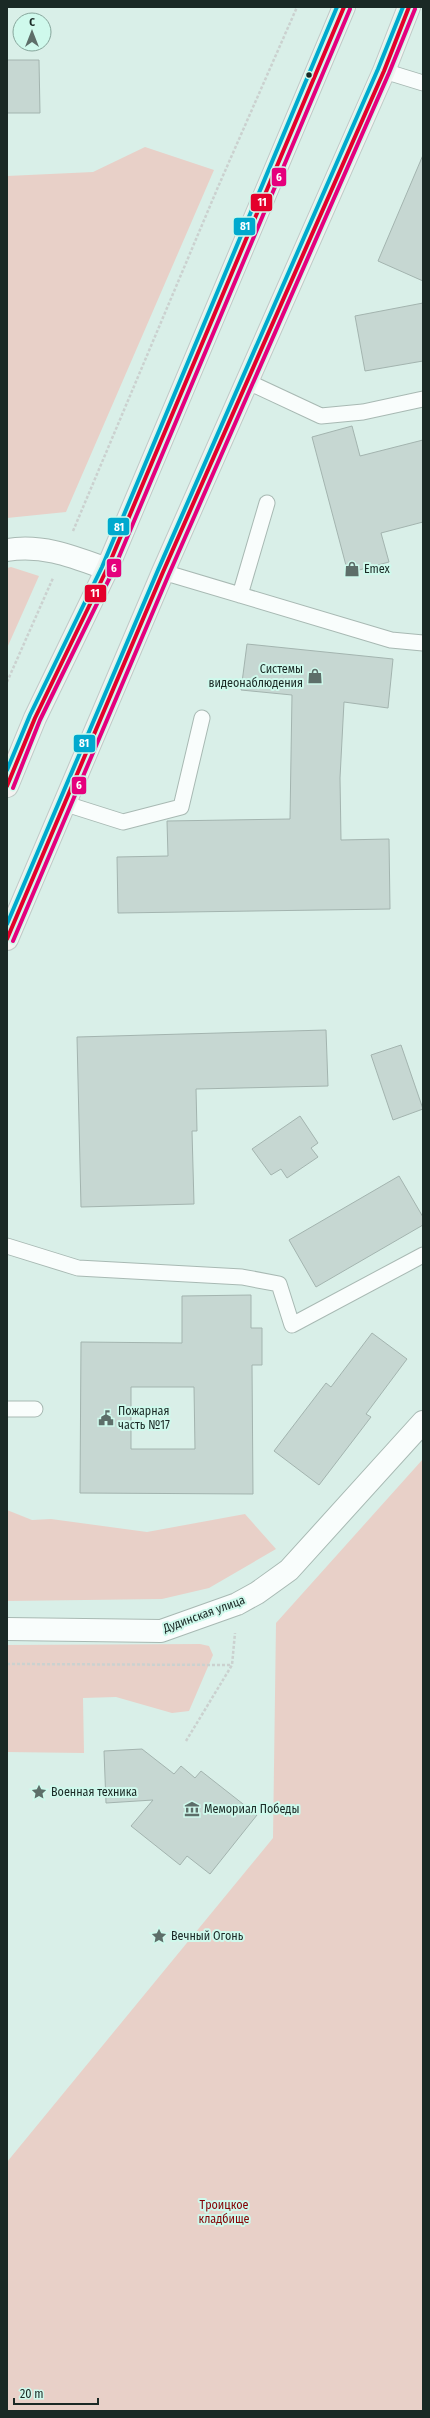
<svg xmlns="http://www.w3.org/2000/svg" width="430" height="2418" viewBox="0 0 430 2418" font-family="'Fira Sans Condensed',sans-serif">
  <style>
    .green { fill: #e8d0c8 }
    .building { fill: #c6d7d2; stroke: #a3b4af; fill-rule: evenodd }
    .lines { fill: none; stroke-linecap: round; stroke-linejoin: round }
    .service-casing { stroke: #a8b9b3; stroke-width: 17 }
    .minor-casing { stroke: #a8b9b3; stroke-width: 24 }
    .tertiary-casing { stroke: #a8b9b3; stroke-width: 24 }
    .primary-casing { stroke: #bfcac7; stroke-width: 24 }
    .path { stroke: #cbd1cf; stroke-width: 2.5; stroke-dasharray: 3 2; stroke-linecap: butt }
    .service { stroke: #f9fdfc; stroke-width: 15 }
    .minor { stroke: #f9fdfc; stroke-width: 22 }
    .tertiary { stroke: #f9fdfc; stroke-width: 22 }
    .primary { stroke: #f3f3f1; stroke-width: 22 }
    .bus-1-casing { stroke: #cff9ec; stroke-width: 7 }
    .bus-2-casing { stroke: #cff9ec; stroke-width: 7 }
    .bus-3-casing { stroke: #cff9ec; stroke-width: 7 }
    .bus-1 { stroke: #e4002b; stroke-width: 4 }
    .bus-2 { stroke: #e5007d; stroke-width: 4 }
    .bus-3 { stroke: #00a9ce; stroke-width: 4 }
    .bus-dot { fill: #1a2925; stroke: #cff9ec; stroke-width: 1.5 }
    .labels { text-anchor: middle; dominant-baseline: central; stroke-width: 4; stroke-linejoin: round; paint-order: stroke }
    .poi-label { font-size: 12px; fill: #1a2925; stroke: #cff9ec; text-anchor: start }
    .street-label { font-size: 12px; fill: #1a2925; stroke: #cff9ec }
    .park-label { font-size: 12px; fill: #840304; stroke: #cff9ec }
    .line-badge { stroke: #cff9ec; stroke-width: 1.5 }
    .badge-label { font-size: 11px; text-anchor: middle; font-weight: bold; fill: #fff }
  </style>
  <rect width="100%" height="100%" fill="#d9efe8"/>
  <path class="green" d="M 145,147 L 214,170 L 66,512 L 7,518 L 7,176 L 93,172 Z
    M 11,567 L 39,576 L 7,648 L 7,568 Z
    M 423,1459 L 423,2411 L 7,2411 L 7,2162 L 273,1838 L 276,1623 Z
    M 7,1510 L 32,1520 L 51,1519 L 147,1532 L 245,1514 L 276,1549 L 209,1588 L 162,1599 L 7,1601 Z
    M 200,1644 L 209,1646 L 213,1655 L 189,1711 L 172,1713 L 116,1697 L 83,1698 L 84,1753 L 7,1752 L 7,1645 Z"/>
  <path class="building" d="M 7,60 L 39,60 L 40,113 L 7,113 Z
    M 423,155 L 423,281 L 378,261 Z
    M 423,303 L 423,361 L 365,371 L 355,316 Z
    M 352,426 L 360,456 L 423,440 L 423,522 L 381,533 L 389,562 L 348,573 L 312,437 Z
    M 247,644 L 393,659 L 388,708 L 344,702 L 340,778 L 341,840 L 389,839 L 390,909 L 118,913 L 117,857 L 168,856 L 167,821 L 290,819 L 292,695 L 241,690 Z
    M 326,1030 L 328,1086 L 196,1089 L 197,1131 L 192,1131 L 194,1204 L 81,1207 L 77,1037 Z
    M 401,1045 L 423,1109 L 393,1120 L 371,1055 Z
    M 300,1116 L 318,1143 L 311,1148 L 318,1157 L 287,1178 L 281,1169 L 271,1175 L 252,1149 Z
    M 399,1176 L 423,1217 L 423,1225 L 316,1287 L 289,1240 Z
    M 251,1295 L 251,1328 L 262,1328 L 262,1365 L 252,1365 L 253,1494 L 80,1493 L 81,1342 L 182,1343 L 182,1296 ZM 131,1387 L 194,1387 L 195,1449 L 131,1449 Z
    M 372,1333 L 407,1359 L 366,1414 L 371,1417 L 319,1485 L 274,1451 L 326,1383 L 331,1387 Z
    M 142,1749 L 174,1774 L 181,1766 L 195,1778 L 201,1771 L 257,1815 L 210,1874 L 187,1856 L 180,1865 L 131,1826 L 153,1800 L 106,1803 L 104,1751 Z"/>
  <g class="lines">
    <g class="service-casing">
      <path id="service" d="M 384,71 L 423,83
        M 246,381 L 321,416 L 363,412 L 423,399
        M 163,572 L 391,640 L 423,643
        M 240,595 L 267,503
        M 63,803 L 123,822 L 181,807 L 202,718
        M 7,1246 L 78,1268 L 242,1277 L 279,1284 L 292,1325 L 423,1255
        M 7,1409 L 35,1409"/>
    </g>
    <g class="minor-casing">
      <path id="minor" d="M 7,550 C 43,544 74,557 107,569"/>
    </g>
    <g class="tertiary-casing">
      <path id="tertiary" d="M 7,1629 L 161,1631 L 237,1604 L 257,1593 L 289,1570 L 423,1422"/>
    </g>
    <g class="primary-casing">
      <path id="primary" d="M 7,786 L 35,718 L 107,569 L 344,7
        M 7,939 L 163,572 L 384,71 L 409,7"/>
    </g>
    <path class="path" d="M 73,531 L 218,187 L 297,7
      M 7,682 L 53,578
      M 7,1664 L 232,1665
      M 186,1741 L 232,1665 L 235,1633"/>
    <use href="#service" class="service"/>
    <use href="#minor" class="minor"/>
    <use href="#tertiary" class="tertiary"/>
    <use href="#primary" class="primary"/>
    <g class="bus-1-casing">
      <path id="bus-1" d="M 7,786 L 35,718 L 107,569 L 344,7
        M 7,939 L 163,572 L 384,71 L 409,7"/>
    </g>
    <g class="bus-2-casing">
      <path id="bus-2" d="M 13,788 L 40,720 L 113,571 L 350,9
        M 13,941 L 169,574 L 389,73 L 415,9"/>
    </g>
    <g class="bus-3-casing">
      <path id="bus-3" d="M 7,770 L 30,715 L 102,567 L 337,7
        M 7,924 L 158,570 L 378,69 L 403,7"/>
    </g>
    <use href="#bus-1" class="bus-1"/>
    <use href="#bus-2" class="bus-2"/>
    <use href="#bus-3" class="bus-3"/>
  </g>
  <defs>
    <g id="shop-bare" transform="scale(1.2)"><path d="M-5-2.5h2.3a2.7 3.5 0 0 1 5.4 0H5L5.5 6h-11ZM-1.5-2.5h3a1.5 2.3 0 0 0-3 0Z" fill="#5d6e69" stroke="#cff9ec" stroke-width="2.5" paint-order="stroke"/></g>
    <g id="civic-bare" transform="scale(1.2)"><path d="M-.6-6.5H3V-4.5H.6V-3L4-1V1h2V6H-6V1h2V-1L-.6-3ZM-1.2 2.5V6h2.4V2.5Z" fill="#5d6e69" stroke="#cff9ec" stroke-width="2.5" paint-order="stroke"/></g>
    <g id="sight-bare" transform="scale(1.2)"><path d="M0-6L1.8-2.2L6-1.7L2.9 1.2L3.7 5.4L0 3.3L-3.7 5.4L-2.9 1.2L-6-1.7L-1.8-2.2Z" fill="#5d6e69" stroke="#cff9ec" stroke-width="2.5" paint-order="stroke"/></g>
    <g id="museum-bare" transform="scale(1.2)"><path d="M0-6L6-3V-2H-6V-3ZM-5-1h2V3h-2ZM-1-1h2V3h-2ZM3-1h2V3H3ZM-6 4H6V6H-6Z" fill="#5d6e69" stroke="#cff9ec" stroke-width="2.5" paint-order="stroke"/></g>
  </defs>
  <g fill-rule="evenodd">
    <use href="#shop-bare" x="352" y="569"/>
    <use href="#shop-bare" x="315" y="676"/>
    <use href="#civic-bare" x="106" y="1418"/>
    <use href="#sight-bare" x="39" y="1792"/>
    <use href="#museum-bare" x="192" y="1809"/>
    <use href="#sight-bare" x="159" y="1936"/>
  </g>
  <circle class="bus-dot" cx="309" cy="75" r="3.5"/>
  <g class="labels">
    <g class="poi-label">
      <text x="364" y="569">Emex</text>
      <text x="303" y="669" text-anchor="end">Системы<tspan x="303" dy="14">видеонаблюдения</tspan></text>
      <text x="118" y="1411">Пожарная<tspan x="118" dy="14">часть №17</tspan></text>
      <text x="51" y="1792">Военная техника</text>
      <text x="204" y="1809">Мемориал Победы</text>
      <text x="171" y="1936">Вечный Огонь</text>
    </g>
    <g class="street-label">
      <text transform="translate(204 1614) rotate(-20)">Дудинская улица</text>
    </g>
    <g class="park-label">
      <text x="224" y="2205">Троицкое<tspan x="224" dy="14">кладбище</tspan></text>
    </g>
  </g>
  <g class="line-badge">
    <rect x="271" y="167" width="16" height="20" rx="4" fill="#e5007d"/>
    <rect x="250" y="193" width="23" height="19" rx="4" fill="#e4002b"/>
    <rect x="233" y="217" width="23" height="19" rx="4" fill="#00a9ce"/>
    <rect x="107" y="517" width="23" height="19" rx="4" fill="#00a9ce"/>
    <rect x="106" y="558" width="16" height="20" rx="4" fill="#e5007d"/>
    <rect x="84" y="584" width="23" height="19" rx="4" fill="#e4002b"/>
    <rect x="73" y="734" width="23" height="19" rx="4" fill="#00a9ce"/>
    <rect x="71" y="776" width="16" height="19" rx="4" fill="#e5007d"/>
  </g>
  <g class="badge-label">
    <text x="279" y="181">6</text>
    <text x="262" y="206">11</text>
    <text x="245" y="230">81</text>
    <text x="119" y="531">81</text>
    <text x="114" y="572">6</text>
    <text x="95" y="597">11</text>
    <text x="84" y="747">81</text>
    <text x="79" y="789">6</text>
  </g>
  <rect width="430" height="2418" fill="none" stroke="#1a2925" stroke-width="16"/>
  <g transform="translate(32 32)"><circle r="19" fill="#cff9ec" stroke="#87a69c"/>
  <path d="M0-3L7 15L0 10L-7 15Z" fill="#5d6e69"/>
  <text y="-6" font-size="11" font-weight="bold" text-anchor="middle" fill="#1a2925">С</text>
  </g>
  <path d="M14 2398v6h84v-6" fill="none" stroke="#1a2925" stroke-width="2"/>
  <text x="20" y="2398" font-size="12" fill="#1a2925" stroke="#cff9ec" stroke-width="3" paint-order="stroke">20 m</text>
</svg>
